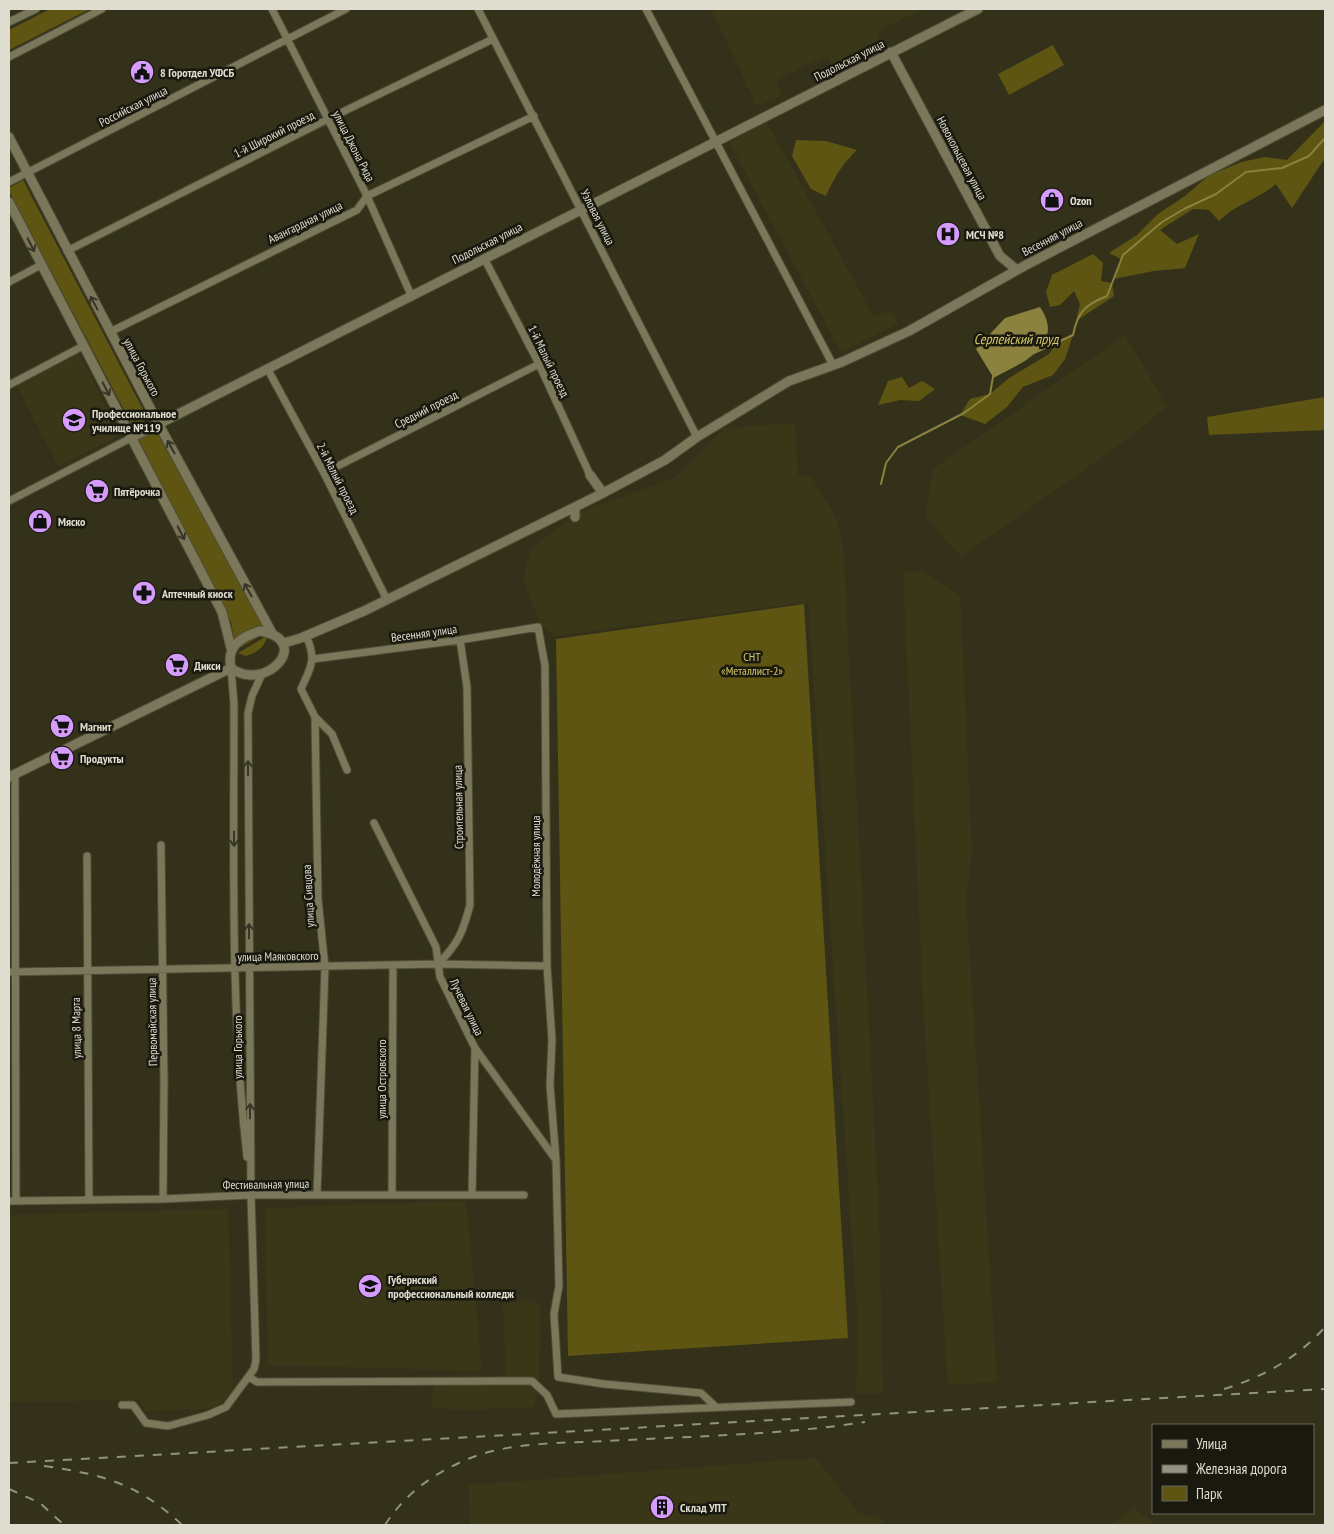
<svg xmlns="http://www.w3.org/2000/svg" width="1334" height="1534" viewBox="0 0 1334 1534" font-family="'PT Sans Narrow',sans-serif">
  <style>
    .built { fill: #3a3718 }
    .green { fill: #5d5511 }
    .water { fill: #8a823e }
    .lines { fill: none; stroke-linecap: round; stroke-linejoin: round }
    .stream { stroke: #8a823e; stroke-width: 2 }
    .minor-casing { stroke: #4f4d37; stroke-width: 9 }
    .tertiary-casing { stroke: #4f4d37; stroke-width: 11 }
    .minor { stroke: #7a775b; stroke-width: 7 }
    .tertiary { stroke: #7a775b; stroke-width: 9 }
    .rail { stroke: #93917f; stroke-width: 2; stroke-dasharray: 9 9; stroke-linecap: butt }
    .oneway { stroke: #373526 }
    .labels { text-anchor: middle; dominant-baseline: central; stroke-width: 5; stroke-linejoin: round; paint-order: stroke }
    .street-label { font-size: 12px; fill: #deddcf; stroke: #1a190f }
    .poi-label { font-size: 12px; font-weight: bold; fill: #deddcf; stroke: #1a190f; text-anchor: start }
    .park-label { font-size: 12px; fill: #d4c867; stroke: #1a190f }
    .water-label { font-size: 14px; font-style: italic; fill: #d5c968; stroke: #1a190f }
  </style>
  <rect width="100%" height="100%" fill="#34311a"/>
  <path class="built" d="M 711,9 L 924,9 L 877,31 L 881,43 L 833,68 L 827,55 L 776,80 L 782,95 L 757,106 Z
    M 766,121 L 874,317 L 890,310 L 898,324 L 841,352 L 729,142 Z
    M 1125,335 L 1167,407 L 1126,440 L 961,557 L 925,516 L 933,469 Z
    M 79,354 L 121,435 L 58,466 L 17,386 Z
    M 795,423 L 798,476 L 811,476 L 836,518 L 843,546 L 879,1214 L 883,1394 L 856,1393 L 858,1326 L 808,602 L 555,636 L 540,624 L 523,579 L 531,548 L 580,512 L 674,478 L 725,428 Z
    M 921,571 L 960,595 L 972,853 L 966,898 L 997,1382 L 948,1385 L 924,1018 L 903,572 Z
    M 466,1201 L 482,1371 L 268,1365 L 265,1208 Z
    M 228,1209 L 233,1389 L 221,1403 L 211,1408 L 145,1411 L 140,1400 L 9,1402 L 9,1215 Z
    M 530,1300 L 540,1304 L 539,1380 L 534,1407 L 466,1410 L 431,1408 L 435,1377 L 482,1378 L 506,1375 L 503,1304 Z
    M 816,1458 L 859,1514 L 882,1518 L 884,1525 L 470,1525 L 469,1485 Z
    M 1134,1508 L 1158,1525 L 1109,1525 Z"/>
  <path class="green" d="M 50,9 L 90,9 L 9,50 L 9,30 Z
    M 1053,45 L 1064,65 L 1009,95 L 998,74 Z
    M 1325,121 L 1325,158 L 1292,208 L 1276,184 C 1257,200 1237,203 1219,221 L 1209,210 L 1193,209 L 1160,230 L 1177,244 L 1199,234 L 1185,268 L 1154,271 L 1113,279 L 1121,259 L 1109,253 L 1137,235 L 1158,214 L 1185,196 L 1208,176 L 1241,162 L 1265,157 L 1287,160 Z
    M 796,140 L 826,141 L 857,150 C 842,164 834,178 826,196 L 811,189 L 792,156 Z
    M 23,180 L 148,419 L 133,427 L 9,191 L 9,188 Z
    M 1093,254 L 1103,263 L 1101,281 L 1112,283 L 1114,296 L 1076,321 L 1080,304 L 1074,291 L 1060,305 L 1050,307 L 1046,292 L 1052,275 Z
    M 1073,335 L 1065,359 L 1053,375 L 1023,387 L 1007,407 L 985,424 L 960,415 L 970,399 L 990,394 L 1009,378 L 1049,354 L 1058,341 Z
    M 902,377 L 909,388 L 922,381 L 935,389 L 919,401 L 900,400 L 878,405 L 888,381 Z
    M 1325,397 L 1325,430 L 1209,435 L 1207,417 Z
    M 155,429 L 267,632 L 236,650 L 231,622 L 138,438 Z
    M 804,604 L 848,1338 L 568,1356 L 556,639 Z
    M 268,635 C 264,648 258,652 246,656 L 238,653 Z"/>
  <path class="water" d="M 1040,307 C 1066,345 1022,364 993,377 L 976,349 L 1005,318 Z"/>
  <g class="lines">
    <path class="stream" d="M 1034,353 L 1073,335 C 1078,311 1085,305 1107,296 L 1123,255 L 1162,222 L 1184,209 L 1216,194 L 1246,172 L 1282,168 L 1309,156 L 1325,138
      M 881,484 L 886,463 L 898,447 L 964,413 L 990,394 L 993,377 L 1026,359"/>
    <g class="minor-casing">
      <path id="minor" d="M 272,9 L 367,196 L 411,295
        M 478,9 L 697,437
        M 646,9 L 833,365
        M 9,22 L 36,9
        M 9,57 L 102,9
        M 9,182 L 346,9
        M 67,251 L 328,119 L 493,39
        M 484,258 L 539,364 L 590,475
        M 9,282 L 41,265
        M 110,332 L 357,210 L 367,196 L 534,116
        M 267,368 L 324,473 L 387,600
        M 9,385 L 83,346
        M 324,473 L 539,364
        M 9,501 L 131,438
        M 306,636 C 317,659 311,667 301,689 L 315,717 L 332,734 L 347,770
        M 313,659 L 460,640 L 538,627 L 545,666 L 547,966 L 552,1040 L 550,1085 L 556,1160 L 559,1286 L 554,1314 L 558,1377 L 604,1384 L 701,1393 L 716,1407
        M 231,668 L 234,704 C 234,855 230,1007 247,1157
        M 315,717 L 318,899 L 325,967 L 317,1194
        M 15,774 L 16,1201
        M 374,823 L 436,947 L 440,977 L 475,1048 L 556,1160
        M 161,845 L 164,1081 L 163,1199
        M 87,856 L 89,1200
        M 438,964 C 458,944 463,932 470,905 L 467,687 L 460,640
        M 9,972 L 438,964 L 547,966
        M 392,1194 L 393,965
        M 472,1194 L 475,1048
        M 9,1201 L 163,1199 L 251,1195 L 524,1195
        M 249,1377 L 257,1382 L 532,1381 L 547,1395 L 556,1414 L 851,1402
        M 122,1405 L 133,1405 L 146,1423 L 168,1426 L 208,1415 L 226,1407 L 254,1369 L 256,1360 L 251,1195 L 248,713 L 252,696 L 262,674"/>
    </g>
    <g class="tertiary-casing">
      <path id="tertiary" d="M 891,52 L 1000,256 L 1017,270
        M 9,137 L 158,423 L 272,633
        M 9,202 L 222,612 L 231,648
        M 131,438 L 978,9
        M 603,493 L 665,460 L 697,437 L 789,381 L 842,362 L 909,331 L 1026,265 L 1325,110
        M 575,517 L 575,507 L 603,493 L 590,475
        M 260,631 C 314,640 266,694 231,668 C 226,646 241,637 260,631 Z
        M 284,643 L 301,638 L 364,611 L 575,507
        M 9,777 L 231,668"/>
    </g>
    <use href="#minor" class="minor"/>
    <use href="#tertiary" class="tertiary"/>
    <path class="rail" d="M 1224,1389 C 1263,1377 1299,1357 1325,1327
      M 9,1463 L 1325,1389
      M 44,1466 C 102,1474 139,1484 182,1525
      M 9,1489 L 40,1503 L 64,1525
      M 385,1525 C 406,1492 437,1471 473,1457 C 513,1442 566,1443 608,1441 C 694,1436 781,1435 865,1422"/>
  </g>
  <defs><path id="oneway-shaft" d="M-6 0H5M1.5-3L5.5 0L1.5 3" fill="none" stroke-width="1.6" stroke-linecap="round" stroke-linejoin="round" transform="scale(1.25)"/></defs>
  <g class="oneway">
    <use href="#oneway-shaft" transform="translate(31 245) rotate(63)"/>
    <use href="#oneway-shaft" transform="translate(94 303) rotate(-118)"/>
    <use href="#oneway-shaft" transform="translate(106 389) rotate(63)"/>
    <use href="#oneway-shaft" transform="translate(171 447) rotate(-119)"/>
    <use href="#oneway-shaft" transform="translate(181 533) rotate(63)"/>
    <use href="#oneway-shaft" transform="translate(248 590) rotate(-119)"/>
    <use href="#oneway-shaft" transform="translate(248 768) rotate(-90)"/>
    <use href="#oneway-shaft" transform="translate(234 839) rotate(90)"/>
    <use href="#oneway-shaft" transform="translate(249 931) rotate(-90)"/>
    <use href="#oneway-shaft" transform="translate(250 1111) rotate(-90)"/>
  </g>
  <defs>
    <g id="civic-disc" transform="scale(1.25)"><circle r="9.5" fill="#d59cfb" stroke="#1a190f"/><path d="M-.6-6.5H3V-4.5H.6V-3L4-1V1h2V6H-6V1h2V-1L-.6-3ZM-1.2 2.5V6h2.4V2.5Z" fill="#111"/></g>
    <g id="shop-disc" transform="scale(1.25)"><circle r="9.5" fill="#d59cfb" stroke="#1a190f"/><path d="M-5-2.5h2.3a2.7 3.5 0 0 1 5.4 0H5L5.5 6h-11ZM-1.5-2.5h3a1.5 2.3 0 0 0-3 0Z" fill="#111"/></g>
    <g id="hospital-disc" transform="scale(1.25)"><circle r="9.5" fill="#d59cfb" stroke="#1a190f"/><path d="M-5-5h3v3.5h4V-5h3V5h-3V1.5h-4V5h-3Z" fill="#111"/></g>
    <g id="school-disc" transform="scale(1.25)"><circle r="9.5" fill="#d59cfb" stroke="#1a190f"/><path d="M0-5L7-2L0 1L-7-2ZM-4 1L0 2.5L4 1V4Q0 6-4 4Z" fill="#111"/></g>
    <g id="supermarket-disc" transform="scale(1.25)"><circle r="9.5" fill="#d59cfb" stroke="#1a190f"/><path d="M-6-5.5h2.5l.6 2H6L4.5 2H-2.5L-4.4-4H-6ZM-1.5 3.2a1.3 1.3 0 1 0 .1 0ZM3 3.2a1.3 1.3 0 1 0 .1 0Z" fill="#111"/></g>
    <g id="pharmacy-disc" transform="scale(1.25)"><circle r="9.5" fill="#d59cfb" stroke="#1a190f"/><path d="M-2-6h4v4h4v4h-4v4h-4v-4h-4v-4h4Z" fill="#111"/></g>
    <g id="university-disc" transform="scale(1.25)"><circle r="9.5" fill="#d59cfb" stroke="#1a190f"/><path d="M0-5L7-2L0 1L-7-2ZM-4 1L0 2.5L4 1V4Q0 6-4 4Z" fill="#111"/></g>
    <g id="building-disc" transform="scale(1.25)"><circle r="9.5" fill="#d59cfb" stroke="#1a190f"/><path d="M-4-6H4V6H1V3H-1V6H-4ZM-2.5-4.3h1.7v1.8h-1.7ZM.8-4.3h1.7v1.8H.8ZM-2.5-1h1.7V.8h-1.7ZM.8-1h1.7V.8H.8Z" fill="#111"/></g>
  </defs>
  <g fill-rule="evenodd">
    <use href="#civic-disc" x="142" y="72"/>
    <use href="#shop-disc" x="1052" y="200"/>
    <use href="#hospital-disc" x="948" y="234"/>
    <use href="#school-disc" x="74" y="420"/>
    <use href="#supermarket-disc" x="97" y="491"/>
    <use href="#shop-disc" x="40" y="521"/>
    <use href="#pharmacy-disc" x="144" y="593"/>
    <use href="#supermarket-disc" x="177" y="665"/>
    <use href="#supermarket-disc" x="62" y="726"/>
    <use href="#supermarket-disc" x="62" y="758"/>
    <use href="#university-disc" x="370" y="1286"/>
    <use href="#building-disc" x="662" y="1507"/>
  </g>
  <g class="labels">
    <g class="street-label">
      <text transform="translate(849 60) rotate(-27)">Подольская улица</text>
      <text transform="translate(133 106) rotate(-27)">Российская улица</text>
      <text transform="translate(274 134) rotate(-27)">1-й Широкий проезд</text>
      <text transform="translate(354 146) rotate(63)">улица Джона Рида</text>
      <text transform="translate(962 158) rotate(62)">Новокольцевая улица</text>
      <text transform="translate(598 217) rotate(63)">Узловая улица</text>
      <text transform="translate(305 222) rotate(-26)">Авангардная улица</text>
      <text transform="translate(1052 237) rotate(-28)">Весенняя улица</text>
      <text transform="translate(487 243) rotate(-27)">Подольская улица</text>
      <text transform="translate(549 361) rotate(64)">1-й Малый проезд</text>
      <text transform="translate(142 367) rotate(62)">улица Горького</text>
      <text transform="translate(426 409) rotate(-27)">Средний проезд</text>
      <text transform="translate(338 478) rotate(63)">2-й Малый проезд</text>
      <text transform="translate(424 633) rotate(-8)">Весенняя улица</text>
      <text transform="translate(458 807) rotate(-91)">Строительная улица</text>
      <text transform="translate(535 856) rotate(-90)">Молодёжная улица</text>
      <text transform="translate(308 896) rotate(-93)">улица Сивцова</text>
      <text transform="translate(278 956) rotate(-1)">улица Маяковского</text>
      <text transform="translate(467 1007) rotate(64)">Лучевая улица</text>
      <text transform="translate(152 1022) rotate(-91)">Первомайская улица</text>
      <text transform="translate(76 1028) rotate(-91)">улица 8 Марта</text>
      <text transform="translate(237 1047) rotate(-90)">улица Горького</text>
      <text transform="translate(381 1079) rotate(-90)">улица Островского</text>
      <text transform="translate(266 1184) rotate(-1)">Фестивальная улица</text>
    </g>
    <g class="poi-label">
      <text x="160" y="72">8 Горотдел УФСБ</text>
      <text x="1070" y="200">Ozon</text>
      <text x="966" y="234">МСЧ №8</text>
      <text x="92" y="413">Профессиональное<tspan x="92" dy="14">училище №119</tspan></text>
      <text x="114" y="491">Пятёрочка</text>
      <text x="58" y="521">Мяско</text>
      <text x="162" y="593">Аптечный киоск</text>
      <text x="194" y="665">Дикси</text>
      <text x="80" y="726">Магнит</text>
      <text x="80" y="758">Продукты</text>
      <text x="388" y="1279">Губернский<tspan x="388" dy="14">профессиональный колледж</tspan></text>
      <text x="680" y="1507">Склад УПТ</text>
    </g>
    <g class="park-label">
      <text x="752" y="656">СНТ<tspan x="752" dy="14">«Металлист-2»</tspan></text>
    </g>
    <g class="water-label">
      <text x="1016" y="339">Серпейский пруд</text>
    </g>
  </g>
  <rect width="1334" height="1534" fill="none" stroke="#deddcf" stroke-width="20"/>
  <rect x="1152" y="1424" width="162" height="90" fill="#1a190f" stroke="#68675c"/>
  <rect x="1162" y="1440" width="25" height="8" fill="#7a775b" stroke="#68675c"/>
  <text x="1196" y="1449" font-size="15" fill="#deddcf">Улица</text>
  <rect x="1162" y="1465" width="25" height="8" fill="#93917f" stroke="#68675c"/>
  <text x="1196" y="1474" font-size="15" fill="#deddcf">Железная дорога</text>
  <rect x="1162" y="1486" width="25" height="15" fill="#5d5511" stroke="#68675c"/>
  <text x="1196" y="1499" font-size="15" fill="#deddcf">Парк</text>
</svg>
